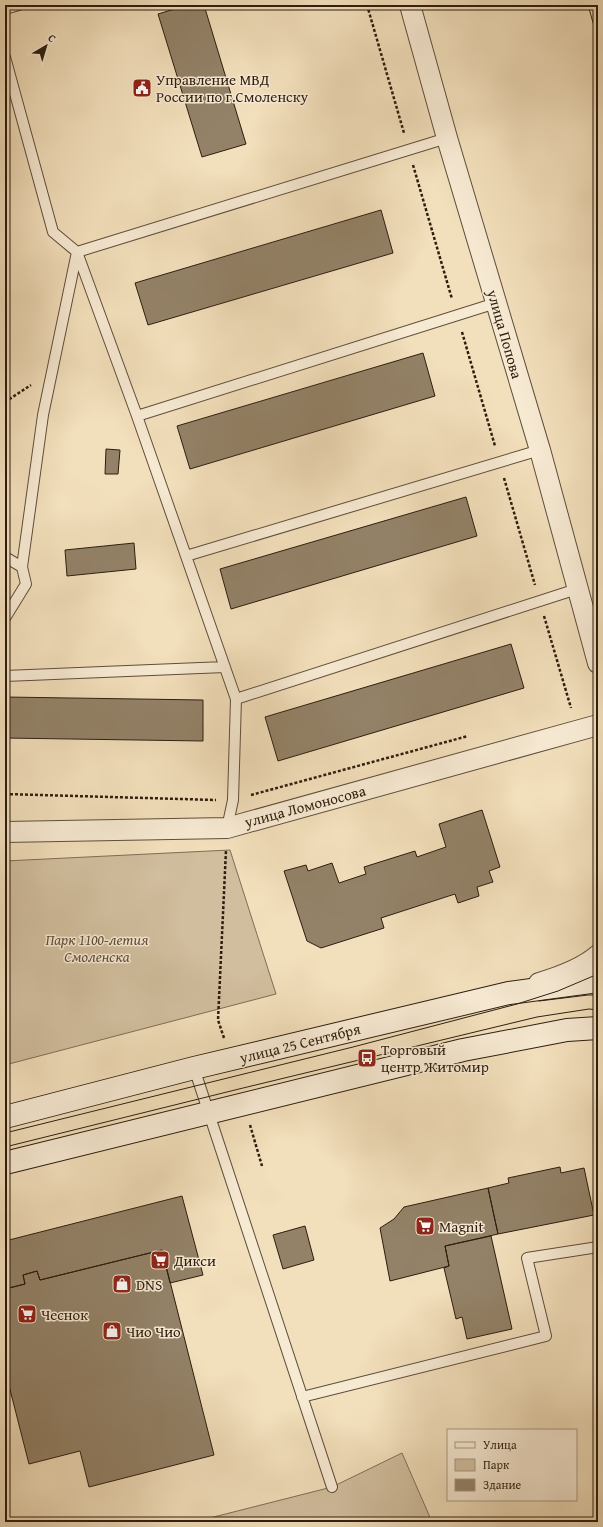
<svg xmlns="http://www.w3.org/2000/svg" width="603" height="1527" viewBox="0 0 603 1527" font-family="'Gentium Book Plus',serif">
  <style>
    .green { fill: #d1be9e; stroke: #7f6e56 }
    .building { fill: #938268; stroke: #2d1d0f }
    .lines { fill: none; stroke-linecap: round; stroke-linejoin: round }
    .lane-casing { stroke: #5e4e3a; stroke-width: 12 }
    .street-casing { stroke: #5e4e3a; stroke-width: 22 }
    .secondary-casing { stroke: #2d1d0f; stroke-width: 24 }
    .path { stroke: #2d1d0f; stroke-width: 2.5; stroke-dasharray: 3 2; stroke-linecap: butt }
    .lane { stroke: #f7ead3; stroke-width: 10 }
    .street { stroke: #f7ead3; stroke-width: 20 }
    .secondary { stroke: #f7ead3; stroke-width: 22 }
    .tram { stroke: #2d1d0f; stroke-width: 1 }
    .labels { text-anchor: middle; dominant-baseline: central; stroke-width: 3; stroke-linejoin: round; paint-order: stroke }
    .poi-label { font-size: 15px; fill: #2d1d0f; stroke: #f7ead3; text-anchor: start }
    .street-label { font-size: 15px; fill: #2d1d0f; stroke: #f7ead3 }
    .park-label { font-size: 15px; font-style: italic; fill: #5e4d3a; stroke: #f7ead3 }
  </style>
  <rect width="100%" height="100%" fill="#f2dfbb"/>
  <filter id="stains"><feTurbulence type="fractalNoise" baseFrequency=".005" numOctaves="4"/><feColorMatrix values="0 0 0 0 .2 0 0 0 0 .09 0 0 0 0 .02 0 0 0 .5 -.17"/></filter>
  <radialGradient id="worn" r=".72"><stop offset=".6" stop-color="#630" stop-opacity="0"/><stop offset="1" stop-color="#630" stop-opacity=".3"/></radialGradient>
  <path class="green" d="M 230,850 L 276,994 L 5,1065 L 5,861 Z
    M 402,1453 L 432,1522 L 194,1522 L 332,1487 Z"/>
  <path class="building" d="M 188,5 L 204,5 L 246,144 L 202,157 L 158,14 Z
    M 381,210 L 393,253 L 148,325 L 135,283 Z
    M 423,353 L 435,396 L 190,469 L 177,426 Z
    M 106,449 L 120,450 L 118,474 L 105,474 Z
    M 466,497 L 477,536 L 231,609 L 220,569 Z
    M 134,543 L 136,569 L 67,576 L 65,550 Z
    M 511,644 L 524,688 L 278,761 L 265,717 Z
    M 5,697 L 203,700 L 203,741 L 5,738 Z
    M 482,810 L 500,867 L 489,871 L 493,882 L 477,887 L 479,896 L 458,903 L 455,894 L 381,918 L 384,928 L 321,948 L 307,941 L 284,871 L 306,865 L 308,871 L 332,863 L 339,883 L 366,874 L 364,867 L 415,851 L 417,857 L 446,847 L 439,824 Z
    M 560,1167 L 561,1173 L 584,1168 L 594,1215 L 498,1234 L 488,1188 L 509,1183 L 508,1178 Z
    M 488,1188 L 498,1234 L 445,1246 L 449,1266 L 390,1281 L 380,1228 L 394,1219 L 404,1207 Z
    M 182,1196 L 203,1275 L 170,1283 L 162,1250 L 40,1280 L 37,1271 L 23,1275 L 25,1284 L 5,1289 L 5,1241 Z
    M 305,1226 L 314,1260 L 283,1269 L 273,1235 Z
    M 491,1236 L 512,1329 L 467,1339 L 462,1317 L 456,1319 L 444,1268 L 449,1266 L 445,1246 Z
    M 162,1250 L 214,1455 L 89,1487 L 80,1451 L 29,1464 L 5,1370 L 5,1289 L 25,1284 L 23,1275 L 37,1271 L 40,1280 Z"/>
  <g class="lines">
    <g class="lane-casing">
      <path id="lane" d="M 5,9 L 19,5
        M 5,57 L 53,232 L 77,252 L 137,416 L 236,699 L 233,800 L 227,828
        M 137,416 L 496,303
        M 186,556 L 540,450
        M 5,557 L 22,567
        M 5,618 L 26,584 L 22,567 L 43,415 L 77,252 L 447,138
        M 5,676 L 225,667
        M 236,699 L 577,589
        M 194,1068 L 332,1487
        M 302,1397 L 546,1336 L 527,1258 L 598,1247"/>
    </g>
    <g class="street-casing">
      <path id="street" d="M 410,5 L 447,138 L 540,450 L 598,663
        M 5,832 L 227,828 L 598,725
        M 539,983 C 559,977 582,969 598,955"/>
    </g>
    <g class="secondary-casing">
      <path id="secondary" d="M 5,1117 L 194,1068 L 509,993 L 598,981
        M 5,1163 L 463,1050 L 567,1030 L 598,1028"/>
    </g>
    <path class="path" d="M 367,5 L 404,133
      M 413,165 L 452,299
      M 462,332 L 495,446
      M 5,402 L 31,385
      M 504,478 L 535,585
      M 544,616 L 571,708
      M 5,794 L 216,800
      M 251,795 L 468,736
      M 224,1038 L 218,1020 L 226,850
      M 250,1125 L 262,1166"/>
    <use href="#lane" class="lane"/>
    <use href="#street" class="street"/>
    <use href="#secondary" class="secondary"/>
    <path class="tram" d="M 588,5 L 598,40
      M 539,1001 L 588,995 L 598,995
      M 5,1133 L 353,1047 L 517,1004 L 558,991 L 598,974
      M 5,1147 L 239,1089 L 537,1017 L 589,1009 L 598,1010"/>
  </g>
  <defs>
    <g id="civic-square" transform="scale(1)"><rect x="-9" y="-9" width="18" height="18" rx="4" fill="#8f2418" stroke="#f7ead3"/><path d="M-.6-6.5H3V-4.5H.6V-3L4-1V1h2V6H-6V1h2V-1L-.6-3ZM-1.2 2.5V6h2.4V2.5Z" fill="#fff"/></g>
    <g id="bus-square" transform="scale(1)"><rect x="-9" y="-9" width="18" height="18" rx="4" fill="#8f2418" stroke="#f7ead3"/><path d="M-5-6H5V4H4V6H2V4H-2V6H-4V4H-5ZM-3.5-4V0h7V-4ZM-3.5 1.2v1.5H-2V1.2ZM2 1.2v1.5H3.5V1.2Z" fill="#fff"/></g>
    <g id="supermarket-square" transform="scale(1)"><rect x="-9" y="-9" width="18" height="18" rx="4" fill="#8f2418" stroke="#f7ead3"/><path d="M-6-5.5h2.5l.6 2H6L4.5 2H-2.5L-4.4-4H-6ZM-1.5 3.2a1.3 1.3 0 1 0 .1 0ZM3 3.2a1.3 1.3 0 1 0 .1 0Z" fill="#fff"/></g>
    <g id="shop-square" transform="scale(1)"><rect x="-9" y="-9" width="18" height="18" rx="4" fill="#8f2418" stroke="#f7ead3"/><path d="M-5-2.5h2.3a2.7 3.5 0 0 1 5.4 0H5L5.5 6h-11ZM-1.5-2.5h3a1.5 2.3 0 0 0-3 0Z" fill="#fff"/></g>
  </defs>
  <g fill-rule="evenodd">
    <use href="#civic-square" x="142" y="88"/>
    <use href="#bus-square" x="367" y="1058"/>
    <use href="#supermarket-square" x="425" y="1226"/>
    <use href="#supermarket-square" x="160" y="1260"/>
    <use href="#shop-square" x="122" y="1284"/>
    <use href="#supermarket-square" x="27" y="1314"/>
    <use href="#shop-square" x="112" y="1331"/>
  </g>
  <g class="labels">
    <g class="poi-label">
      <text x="156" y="79">Управление МВД<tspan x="156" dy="17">России по г.Смоленску</tspan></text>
      <text x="381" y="1049">Торговый<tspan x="381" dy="17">центр Житомир</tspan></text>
      <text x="439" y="1226">Magnit</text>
      <text x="174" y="1260">Дикси</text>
      <text x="136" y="1284">DNS</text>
      <text x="41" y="1314">Чеснок</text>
      <text x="126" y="1331">Чио Чио</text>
    </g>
    <g class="street-label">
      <text transform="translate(505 334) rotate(74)">улица Попова</text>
      <text transform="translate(305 806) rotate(-15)">улица Ломоносова</text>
      <text transform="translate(300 1043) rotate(-14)">улица 25 Сентября</text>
    </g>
    <g class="park-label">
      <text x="97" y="939">Парк 1100-летия<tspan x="97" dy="17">Смоленска</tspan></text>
    </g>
  </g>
  <rect width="603" height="1527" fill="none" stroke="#f2dfbb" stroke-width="20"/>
  <rect x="6" y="6" width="591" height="1515" fill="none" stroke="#2d1d0f" stroke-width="2"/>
  <rect x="10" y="10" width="583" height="1507" fill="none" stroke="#2d1d0f"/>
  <rect x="447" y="1429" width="130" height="72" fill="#f7ead3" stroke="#a69885"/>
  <rect x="455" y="1442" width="20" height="6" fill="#f7ead3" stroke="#a69885"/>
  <text x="483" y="1449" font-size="12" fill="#2d1d0f">Улица</text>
  <rect x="455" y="1459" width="20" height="12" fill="#d1be9e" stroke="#a69885"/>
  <text x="483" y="1469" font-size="12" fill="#2d1d0f">Парк</text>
  <rect x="455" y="1479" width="20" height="12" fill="#938268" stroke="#a69885"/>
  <text x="483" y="1489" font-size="12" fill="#2d1d0f">Здание</text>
  <g transform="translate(46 46) rotate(38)" stroke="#f7ead3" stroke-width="3" paint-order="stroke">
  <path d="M0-3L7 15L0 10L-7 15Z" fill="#2d1d0f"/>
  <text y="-6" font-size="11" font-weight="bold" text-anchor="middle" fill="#2d1d0f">С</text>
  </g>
  <rect width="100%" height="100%" filter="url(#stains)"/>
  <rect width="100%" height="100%" fill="url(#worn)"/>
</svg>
